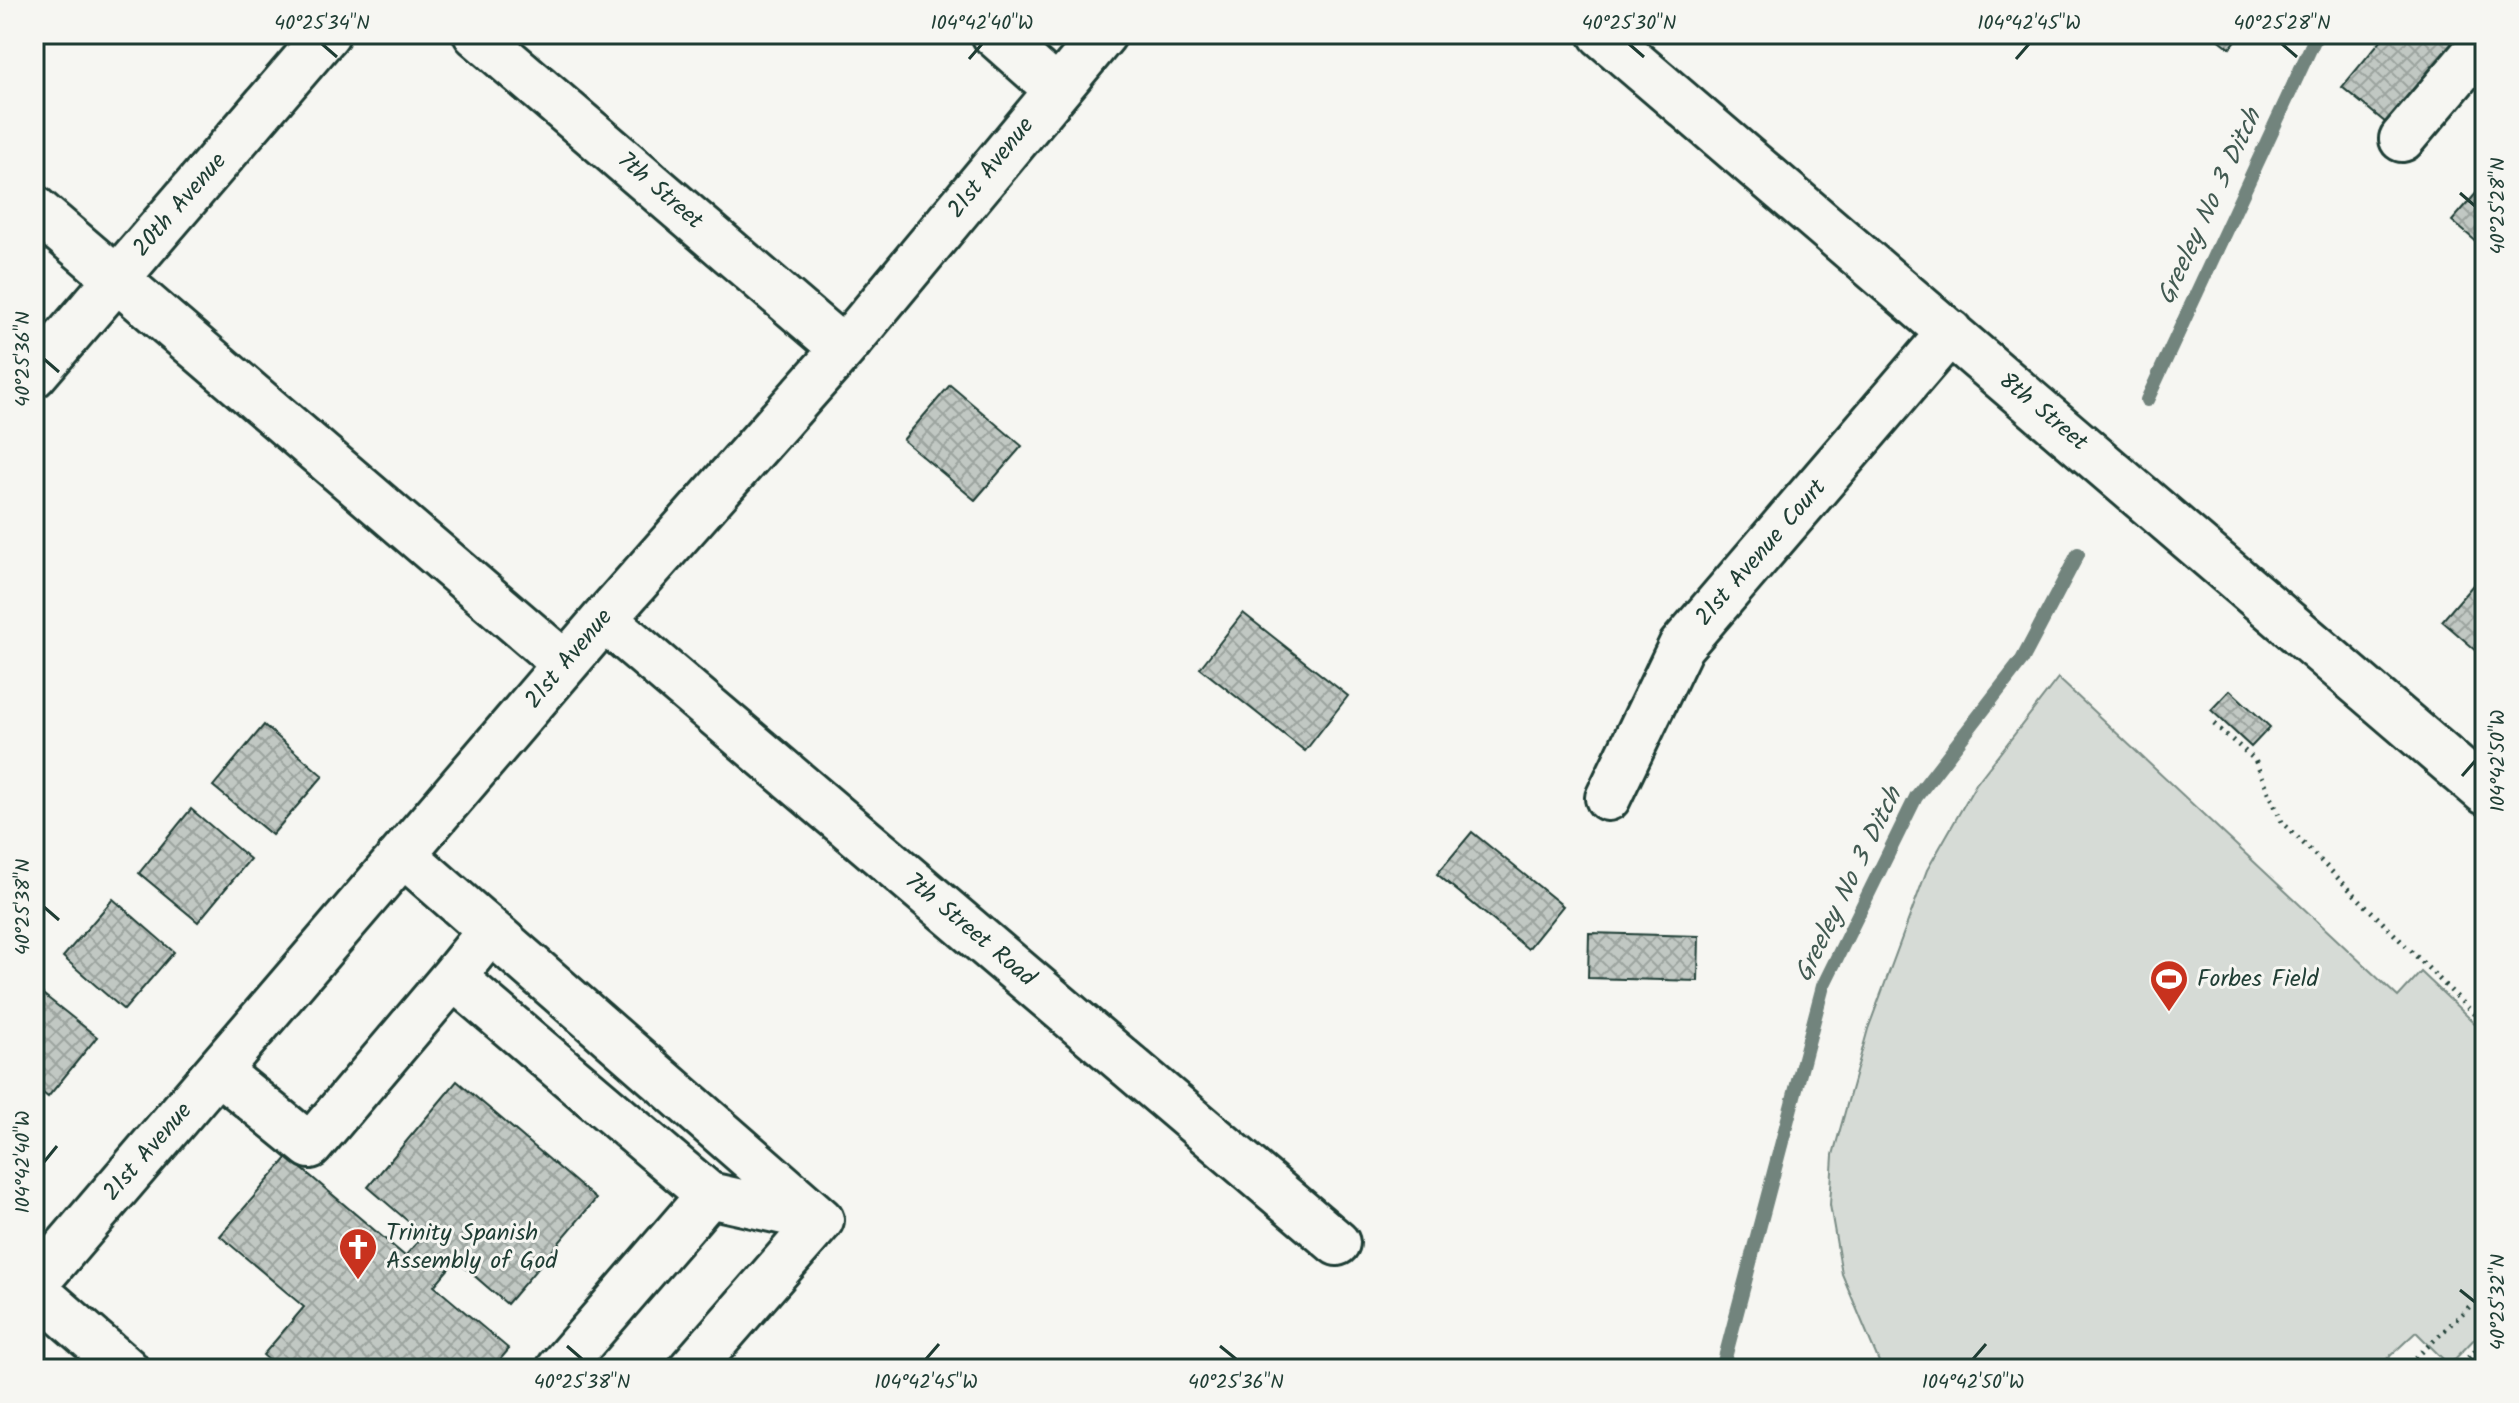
<svg xmlns="http://www.w3.org/2000/svg" width="2519" height="1403" viewBox="0 0 2519 1403" font-family="Kalam,sans-serif">
  <style>
    .park { fill: #d6dbd6; stroke: #7a8c85; stroke-width: 2 }
    .lines { fill: none; stroke-linecap: round; stroke-linejoin: round }
    .stream { stroke: #72847d; stroke-width: 14 }
    .building { fill: url(#building-cross-hatch); stroke: #1f3d34; stroke-width: 2 }
    .minor-casing { stroke: #1f3d34; stroke-width: 50 }
    .path { stroke: #1f3d34; stroke-width: 5; stroke-dasharray: 2 6; stroke-linecap: butt }
    .minor { stroke: #f6f6f2; stroke-width: 44 }
    .ticks { fill: none; stroke: #1f3d34; stroke-width: 3 }
    .labels { text-anchor: middle; dominant-baseline: central; stroke-width: 6; stroke-linejoin: round; paint-order: stroke }
    .street-label { font-size: 24px; fill: #1f3d34; stroke: #f6f6f2 }
    .poi-label { font-size: 24px; fill: #1f3d34; stroke: #f6f6f2; text-anchor: start }
    .water-label { font-size: 26px; font-style: italic; fill: #425a52; stroke: #f6f6f2 }
    .neatline { fill: none; stroke: #1f3d34; stroke-width: 3 }
    .ticks-label { font-size: 20px; text-anchor: middle; fill: #1f3d34 }
  </style>
  <defs>
    <pattern id="building-cross-hatch" width="8" height="8" patternUnits="userSpaceOnUse" patternTransform="scale(2)"><rect width="8" height="8" fill="#c1c8c3"/><path d="M0 0l8 8M0 8l8-8" fill="none" stroke="#9ca49f"/></pattern>
  </defs>
  <rect width="100%" height="100%" fill="#f6f6f2"/>
  <filter id="ink" filterUnits="userSpaceOnUse"><feTurbulence type="fractalNoise" baseFrequency=".0125" numOctaves="2"/><feDisplacementMap in="SourceGraphic" scale="16" xChannelSelector="R" yChannelSelector="G"/><feConvolveMatrix kernelMatrix="1 2 1 2 8 2 1 2 1" color-interpolation-filters="sRGB"/></filter>
  <g filter="url(#ink)">
    <path class="park" d="M 2058,678 L 2398,997 L 2421,972 L 2485,1033 L 2485,1328 L 2449,1365 L 2416,1332 L 2376,1369 L 1882,1369 L 1842,1274 L 1830,1205 L 1833,1155 L 1868,1029 L 1927,870 L 1976,784 Z"/>
    <g class="lines">
      <path class="stream" d="M 2147,400 L 2317,34
        M 1722,1369 L 1823,986 L 1916,797 L 2022,660 L 2078,554"/>
    </g>
    <path class="building" d="M 2212,34 L 2241,34 L 2230,48 Z
      M 2386,34 L 2455,34 L 2449,41 L 2457,48 L 2391,127 L 2342,87 Z
      M 2485,183 L 2485,249 L 2452,221 Z
      M 950,385 L 1022,446 L 975,500 L 903,440 Z
      M 2485,571 L 2485,658 L 2442,621 Z
      M 1243,613 L 1348,696 L 1305,751 L 1200,668 Z
      M 2230,690 L 2270,727 L 2251,747 L 2211,710 Z
      M 264,725 L 323,776 L 272,835 L 213,786 Z
      M 191,809 L 250,859 L 198,922 L 139,873 Z
      M 1472,832 L 1563,906 L 1528,949 L 1437,874 Z
      M 113,899 L 174,952 L 124,1010 L 63,957 Z
      M 1589,933 L 1699,936 L 1698,981 L 1588,978 Z
      M 34,987 L 97,1037 L 48,1097 L 34,1086 Z
      M 457,1081 L 596,1199 L 507,1304 L 456,1260 L 434,1286 L 509,1349 L 492,1369 L 401,1369 L 397,1366 L 394,1369 L 369,1369 L 364,1365 L 360,1369 L 279,1369 L 263,1355 L 304,1307 L 220,1236 L 288,1157 L 405,1256 L 424,1235 L 368,1187 Z"/>
    <g class="lines">
      <g class="minor-casing">
        <path id="minor" d="M 476,34 L 843,349
          M 994,34 L 1056,89
          M 1601,34 L 2485,792
          M 2402,139 L 2485,41
          M 34,208 L 565,664
          M 34,375 L 327,34
          M 604,619 L 1337,1243
          M 1608,798 L 1681,646 L 1950,332
          M 404,855 L 821,1220 L 691,1369
          M 490,931 L 453,977 L 709,1195 L 559,1369
          M 218,1071 L 310,1146 L 453,977
          M 709,1195 L 816,1219
          M 34,1285 L 604,619 L 843,349 L 1104,34
          M 34,1289 L 126,1369"/>
      </g>
      <path class="path" d="M 2214,724 L 2255,760 L 2282,822 L 2485,1025
        M 2404,1369 L 2470,1306
        M 2457,1369 L 2485,1340"/>
      <use href="#minor" class="minor"/>
    </g>
  </g>
  <path class="ticks" d="M 322,44 L 337,57M 1629,44 L 1644,57M 2282,44 L 2297,57M 969,59 L 982,44M 2016,59 L 2029,44M 2460,193 L 2475,206M 44,359 L 59,372M 2462,776 L 2475,761M 44,907 L 59,920M 44,1162 L 57,1146M 2460,1290 L 2475,1302M 567,1346 L 582,1359M 1220,1346 L 1236,1359M 926,1359 L 939,1344M 1973,1359 L 1986,1344"/>
  <defs>
    <g id="stadium-pin" transform="scale(2)"><path d="M0 17L-7.5 6A9.5 9.5 0 1 1 7.5 6Z" fill="#c8321e" stroke="#f6f6f2"/><path d="M0-5a6.5 5 0 1 0 0 10a6.5 5 0 1 0 0-10ZM-3.5-1.8h7v3.6h-7Z" fill="#fff"/></g>
    <g id="church-pin" transform="scale(2)"><path d="M0 17L-7.5 6A9.5 9.5 0 1 1 7.5 6Z" fill="#c8321e" stroke="#f6f6f2"/><path d="M-1.2-6h2.4v3.5h3.3v2.4h-3.3V6h-2.4V-.1h-3.3v-2.4h3.3Z" fill="#fff"/></g>
  </defs>
  <g fill-rule="evenodd">
    <use href="#stadium-pin" x="2169" y="979"/>
    <use href="#church-pin" x="358" y="1247"/>
  </g>
  <g class="labels">
    <g class="street-label">
      <text transform="translate(991 168) rotate(-51)">21st Avenue</text>
      <text transform="translate(660 191) rotate(41)">7th Street</text>
      <text transform="translate(180 205) rotate(-49)">20th Avenue</text>
      <text transform="translate(2043 412) rotate(40)">8th Street</text>
      <text transform="translate(1761 553) rotate(-49)">21st Avenue Court</text>
      <text transform="translate(569 659) rotate(-50)">21st Avenue</text>
      <text transform="translate(970 930) rotate(40)">7th Street Road</text>
      <text transform="translate(148 1152) rotate(-49)">21st Avenue</text>
    </g>
    <g class="poi-label">
      <text x="2197" y="979">Forbes Field</text>
      <text x="386" y="1233">Trinity Spanish<tspan x="386" dy="28">Assembly of God</tspan></text>
    </g>
    <g class="water-label">
      <text transform="translate(2210 207) rotate(-65)">Greeley No 3 Ditch</text>
      <text transform="translate(1849 885) rotate(-64)">Greeley No 3 Ditch</text>
    </g>
  </g>
  <rect width="2519" height="1403" fill="none" stroke="#f6f6f2" stroke-width="88"/>
  <rect x="44" y="44" width="2431" height="1315" class="neatline"/>
  <g class="ticks-label">
    <text x="322" y="29">40°25'34"N</text>
    <text x="982" y="29">104°42'40"W</text>
    <text x="1629" y="29">40°25'30"N</text>
    <text x="2029" y="29">104°42'45"W</text>
    <text x="2282" y="29">40°25'28"N</text>
    <text transform="translate(2497 206) rotate(-90)" y="7">40°25'28"N</text>
    <text transform="translate(22 359) rotate(-90)" y="7">40°25'36"N</text>
    <text transform="translate(2497 761) rotate(-90)" y="7">104°42'50"W</text>
    <text transform="translate(22 907) rotate(-90)" y="7">40°25'38"N</text>
    <text transform="translate(22 1162) rotate(-90)" y="7">104°42'40"W</text>
    <text transform="translate(2497 1302) rotate(-90)" y="7">40°25'32"N</text>
    <text x="582" y="1388">40°25'38"N</text>
    <text x="926" y="1388">104°42'45"W</text>
    <text x="1236" y="1388">40°25'36"N</text>
    <text x="1973" y="1388">104°42'50"W</text>
  </g>
</svg>
